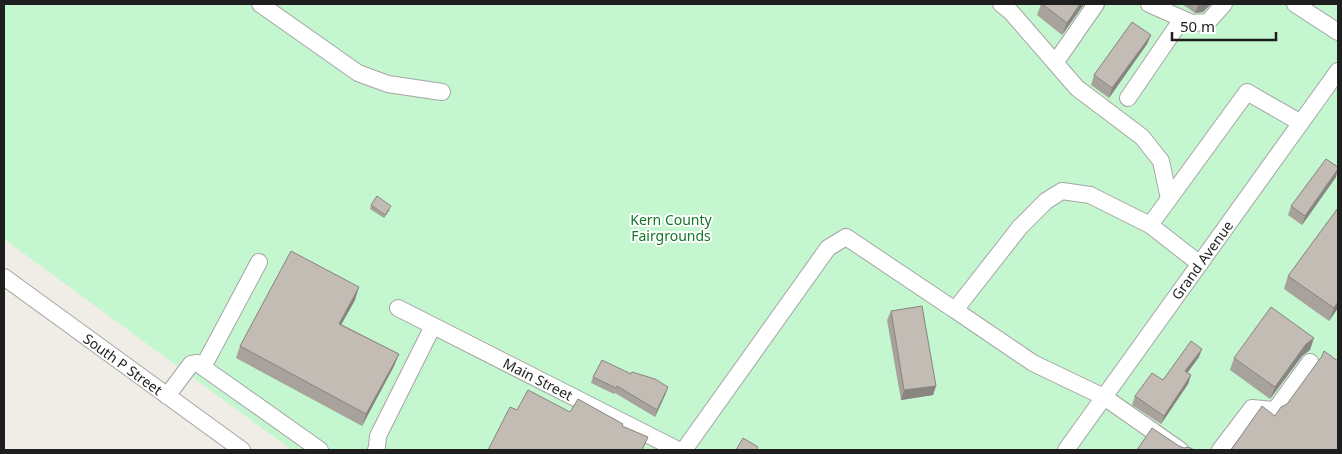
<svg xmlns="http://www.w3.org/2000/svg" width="1342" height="454" viewBox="0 0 1342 454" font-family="'Noto Sans',sans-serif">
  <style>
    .park { fill: #c4f6cf }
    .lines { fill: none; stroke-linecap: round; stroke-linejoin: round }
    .minor-casing { stroke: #a5a5a5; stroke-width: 18 }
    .minor { stroke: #fff; stroke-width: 16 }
    .wall { fill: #a8a29c }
    .shaded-wall { fill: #88847f }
    .building { fill: #c3bcb5; stroke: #88847f }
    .labels { text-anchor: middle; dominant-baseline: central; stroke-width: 4; stroke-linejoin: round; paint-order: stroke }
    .park-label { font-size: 14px; fill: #127727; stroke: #fff }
    .street-label { font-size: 14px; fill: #1e1e1e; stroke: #fff }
  </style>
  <rect width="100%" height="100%" fill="#efede5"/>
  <path class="park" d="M 4,4 L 1338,4 L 1338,450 L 292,450 L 4,239 Z"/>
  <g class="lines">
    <g class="minor-casing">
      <path id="minor" d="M 260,4 L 358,73 L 388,84 L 442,92
        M 1001,4 L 1011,12 L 1077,88 L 1142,137 L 1161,161 L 1169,199
        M 1149,4 L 1192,23 L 1208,22 L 1224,4
        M 1295,4 L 1338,32
        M 1055,63 L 1096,4
        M 1128,98 L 1182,19
        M 1150,225 L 1090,195 L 1062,191 L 1046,201 L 1020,227 L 955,310 L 1033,363 L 1104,397 L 1180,450
        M 1200,264 L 1150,225 L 1247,92 L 1301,123
        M 4,277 L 242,450
        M 398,308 L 678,450
        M 203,367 L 259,262
        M 167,396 L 191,364 L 197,363 L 320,450
        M 376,450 L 377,447 L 378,436 L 433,326
        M 684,450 L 828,248 L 846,237 L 955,310
        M 1066,450 L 1338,71
        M 1220,450 L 1252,408 L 1275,410 L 1310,362"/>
    </g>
    <use href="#minor" class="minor"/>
  </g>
  <path class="wall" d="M 1041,4 L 1084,4 L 1062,35 L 1037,15 Z
    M 1182,4 L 1211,4 L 1203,12 L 1195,13 Z
    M 1151,35 L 1147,44 L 1109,98 L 1091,85 L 1094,75 Z
    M 1336,177 L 1302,225 L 1288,215 L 1291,206 Z
    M 371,205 L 390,210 L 384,218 L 370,209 Z
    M 1338,208 L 1338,308 L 1329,321 L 1284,289 L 1288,276 Z
    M 355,300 L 341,324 L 399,354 L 394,366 L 362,426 L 236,358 L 240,346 Z
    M 891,311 L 936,386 L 933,395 L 901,400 L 887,320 Z
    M 1310,350 L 1302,356 L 1270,399 L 1230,370 L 1234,358 Z
    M 1199,357 L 1187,373 L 1191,375 L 1188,384 L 1161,424 L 1132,405 L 1135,396 L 1163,380 Z
    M 631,374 L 666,393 L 655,417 L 615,393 L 614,394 L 591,383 L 593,377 Z"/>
  <path class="shaded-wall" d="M 1080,4 L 1084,4 L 1062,35 L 1067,23 Z
    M 1199,4 L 1211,4 L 1203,12 L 1195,13 Z
    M 1151,35 L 1147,44 L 1109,98 L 1112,88 Z
    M 1338,169 L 1336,177 L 1302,225 L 1305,216 Z
    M 359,287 L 355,300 L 335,336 L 339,324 Z
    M 1338,302 L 1338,308 L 1329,321 L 1334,308 Z
    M 1314,338 L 1310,350 L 1302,356 L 1270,399 L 1275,387 L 1306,344 Z
    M 1202,349 L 1199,357 L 1182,380 L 1185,371 Z
    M 399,354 L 394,366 L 362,426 L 366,414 Z
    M 1191,375 L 1188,384 L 1161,424 L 1164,416 Z
    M 936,386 L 933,395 L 901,400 L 904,390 Z
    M 668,387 L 666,393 L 655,417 L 657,410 Z"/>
  <path class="building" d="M 1042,4 L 1080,4 L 1067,23 Z
    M 1132,22 L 1151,35 L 1112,88 L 1094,75 Z
    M 1326,159 L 1338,167 L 1338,169 L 1305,216 L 1291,206 Z
    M 377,196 L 391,206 L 385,215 L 371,205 Z
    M 1338,208 L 1338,302 L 1334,308 L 1288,276 Z
    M 291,251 L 359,287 L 339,324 L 399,354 L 366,414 L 240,346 Z
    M 922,306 L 936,386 L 904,390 L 891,311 Z
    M 1271,307 L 1314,338 L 1306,344 L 1275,387 L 1234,358 Z
    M 1191,341 L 1202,349 L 1185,371 L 1191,375 L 1164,416 L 1135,396 L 1152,373 L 1163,380 Z
    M 1324,351 L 1338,361 L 1338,450 L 1231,450 L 1262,406 L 1275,416 L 1281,407 L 1287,404 L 1322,356 Z
    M 602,360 L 631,374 L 632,372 L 655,379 L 668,387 L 657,410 L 617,386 L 616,388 L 593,377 Z
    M 528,390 L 570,412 L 578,399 L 623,424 L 622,426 L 648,437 L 642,450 L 488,450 L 510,407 L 517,410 Z
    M 1152,428 L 1179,446 L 1184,448 L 1189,447 L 1194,450 L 1137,450 Z
    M 743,438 L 758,447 L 756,450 L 736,450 Z"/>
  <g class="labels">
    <g class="park-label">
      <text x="671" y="219">Kern County<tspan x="671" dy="16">Fairgrounds</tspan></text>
    </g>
    <g class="street-label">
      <text transform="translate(1202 260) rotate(-54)">Grand Avenue</text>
      <text transform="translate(123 364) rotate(36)">South P Street</text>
      <text transform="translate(538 379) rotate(27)">Main Street</text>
    </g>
  </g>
  <rect width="1342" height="454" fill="none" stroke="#1e1e1e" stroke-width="10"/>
  <path d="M1172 32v8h104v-8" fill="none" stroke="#1e1e1e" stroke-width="2.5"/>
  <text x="1180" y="32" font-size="15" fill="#1e1e1e" stroke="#ffffff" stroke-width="4" paint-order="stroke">50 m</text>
</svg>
